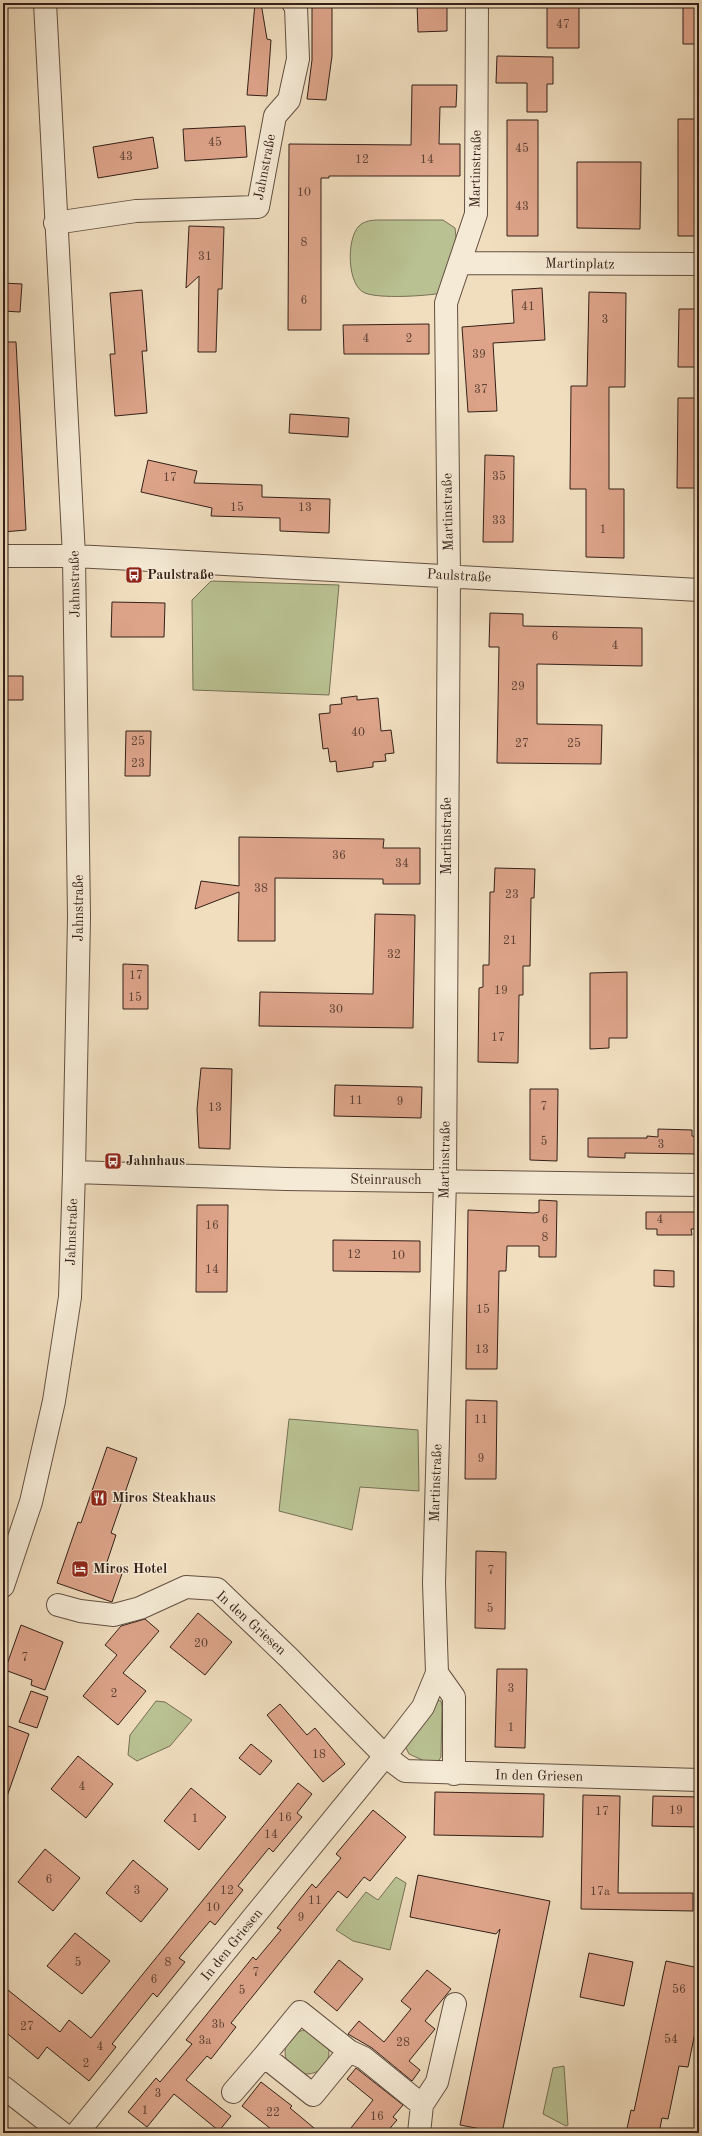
<svg xmlns="http://www.w3.org/2000/svg" width="702" height="2136" viewBox="0 0 702 2136" font-family="'Old Standard TT',serif">
  <style>
    .green { fill: #b9c192; stroke: #767055 }
    .building { fill: #dda48a; stroke: #342018 }
    .lines { fill: none; stroke-linecap: round; stroke-linejoin: round }
    .minor-casing { stroke: #635042; stroke-width: 24 }
    .minor { stroke: #f5ead5; stroke-width: 22 }
    .labels { text-anchor: middle; dominant-baseline: central; stroke-width: 3; stroke-linejoin: round; paint-order: stroke }
    .number-label { font-size: 12px; fill: #5e4134 }
    .street-label { font-size: 14px; fill: #342018; stroke: #f5ead5 }
    .poi-label { font-size: 14px; font-weight: bold; fill: #342018; stroke: #f5ead5; text-anchor: start }
  </style>
  <rect width="100%" height="100%" fill="#f0debf"/>
  <filter id="stains"><feTurbulence type="fractalNoise" baseFrequency=".005" numOctaves="4"/><feColorMatrix values="0 0 0 0 .2 0 0 0 0 .09 0 0 0 0 .02 0 0 0 .5 -.17"/></filter>
  <radialGradient id="worn" r=".72"><stop offset=".6" stop-color="#630" stop-opacity="0"/><stop offset="1" stop-color="#630" stop-opacity=".3"/></radialGradient>
  <path class="green" d="M 379,220 L 443,220 L 455,228 L 456,237 L 442,293 C 426,296 380,299 365,293 C 347,286 346,239 359,226 C 364,221 372,220 379,220 Z
    M 211,581 L 339,585 L 329,695 L 193,690 L 192,600 Z
    M 289,1419 L 418,1430 L 419,1491 L 360,1487 L 352,1530 L 279,1511 Z
    M 437,1700 L 441,1701 L 442,1707 L 441,1757 L 437,1763 L 429,1763 L 409,1754 L 405,1746 Z
    M 156,1701 L 165,1702 L 192,1720 L 170,1746 L 137,1761 L 128,1755 L 130,1735 Z
    M 396,1877 L 406,1883 L 390,1950 L 353,1941 L 336,1930 L 366,1892 L 378,1900 Z
    M285 2052a22 22 0 1 1 44 0a22 22 0 1 1-44 0Z
    M 564,2066 L 568,2125 L 566,2126 L 543,2114 L 553,2068 Z"/>
  <path class="building" d="M 255,3 L 261,3 L 267,39 L 271,40 L 267,96 L 247,95 Z
    M 312,3 L 332,3 L 332,56 L 326,100 L 307,99 L 312,60 Z
    M 417,3 L 447,3 L 447,31 L 418,32 Z
    M 547,3 L 579,3 L 579,48 L 547,48 Z
    M 683,3 L 699,3 L 699,44 L 683,44 Z
    M 497,56 L 553,57 L 553,84 L 547,84 L 547,112 L 527,112 L 527,83 L 496,83 Z
    M 412,85 L 457,85 L 456,107 L 440,107 L 439,144 L 460,144 L 460,176 L 329,176 L 329,178 L 321,178 L 321,330 L 288,330 L 289,144 L 411,145 Z
    M 678,119 L 699,119 L 699,236 L 678,236 Z
    M 507,120 L 538,120 L 538,236 L 507,236 Z
    M 245,126 L 247,157 L 185,161 L 183,129 Z
    M 153,137 L 158,168 L 98,178 L 93,147 Z
    M 577,162 L 641,162 L 640,229 L 577,228 Z
    M 189,226 L 224,227 L 222,289 L 218,289 L 216,352 L 198,352 L 199,276 L 186,288 Z
    M 3,283 L 22,284 L 20,312 L 3,311 Z
    M 542,288 L 545,340 L 493,343 L 497,411 L 468,412 L 462,327 L 514,323 L 512,290 Z
    M 142,290 L 147,351 L 142,351 L 147,413 L 115,416 L 110,354 L 115,354 L 110,293 Z
    M 589,292 L 626,293 L 625,387 L 609,387 L 609,489 L 624,489 L 624,558 L 586,557 L 586,489 L 570,489 L 571,386 L 587,386 Z
    M 679,309 L 699,309 L 699,367 L 678,367 Z
    M 429,324 L 429,354 L 344,354 L 343,325 Z
    M 3,342 L 16,342 L 26,530 L 3,532 Z
    M 678,398 L 699,398 L 699,488 L 677,488 Z
    M 290,414 L 349,418 L 348,437 L 289,433 Z
    M 485,455 L 514,456 L 513,542 L 483,542 Z
    M 148,460 L 197,471 L 194,483 L 262,485 L 262,497 L 330,499 L 329,533 L 280,531 L 280,518 L 211,516 L 212,508 L 141,492 Z
    M 112,602 L 165,603 L 164,637 L 111,637 Z
    M 490,613 L 523,614 L 523,626 L 642,628 L 642,666 L 537,664 L 537,724 L 602,725 L 601,764 L 497,763 L 499,647 L 489,647 Z
    M 3,676 L 23,676 L 23,700 L 3,700 Z
    M 357,696 L 357,700 L 378,698 L 381,731 L 391,730 L 394,753 L 385,754 L 386,761 L 373,762 L 373,767 L 337,772 L 336,761 L 330,762 L 328,748 L 323,749 L 319,714 L 330,713 L 330,705 L 342,704 L 341,698 Z
    M 126,731 L 151,731 L 150,776 L 125,776 Z
    M 239,837 L 384,839 L 383,848 L 420,848 L 420,884 L 383,884 L 383,879 L 275,878 L 275,941 L 238,941 L 239,892 L 195,909 L 201,881 L 239,886 Z
    M 495,868 L 535,869 L 534,898 L 531,898 L 530,966 L 523,966 L 523,995 L 519,995 L 518,1063 L 478,1062 L 479,988 L 483,987 L 483,965 L 489,965 L 490,892 L 494,892 Z
    M 375,914 L 415,915 L 413,1028 L 259,1026 L 260,992 L 373,994 Z
    M 123,964 L 148,965 L 148,1009 L 123,1009 Z
    M 627,972 L 627,1038 L 609,1038 L 609,1048 L 590,1049 L 590,973 Z
    M 201,1068 L 232,1069 L 230,1149 L 199,1148 L 197,1109 Z
    M 335,1085 L 422,1087 L 421,1118 L 334,1116 Z
    M 530,1089 L 558,1089 L 557,1161 L 530,1160 Z
    M 658,1129 L 692,1130 L 692,1136 L 699,1137 L 699,1154 L 625,1153 L 625,1158 L 588,1157 L 588,1138 L 647,1138 L 647,1136 L 658,1137 Z
    M 539,1200 L 557,1201 L 556,1257 L 539,1257 L 539,1246 L 507,1246 L 506,1271 L 499,1271 L 497,1369 L 466,1369 L 468,1210 L 534,1213 L 539,1212 Z
    M 197,1205 L 228,1205 L 227,1292 L 196,1292 Z
    M 646,1212 L 699,1212 L 699,1229 L 691,1229 L 692,1235 L 657,1235 L 657,1229 L 646,1229 Z
    M 333,1240 L 420,1241 L 420,1272 L 333,1271 Z
    M 654,1270 L 674,1271 L 674,1287 L 654,1286 Z
    M 466,1400 L 497,1401 L 496,1479 L 465,1479 Z
    M 107,1447 L 137,1458 L 111,1533 L 116,1535 L 106,1565 L 123,1571 L 112,1602 L 57,1583 L 78,1522 L 81,1523 Z
    M 476,1551 L 506,1552 L 505,1629 L 475,1628 Z
    M 198,1613 L 232,1642 L 205,1675 L 170,1647 Z
    M 145,1619 L 159,1631 L 123,1673 L 146,1691 L 118,1725 L 83,1696 L 117,1655 L 105,1645 L 121,1626 Z
    M 21,1625 L 63,1642 L 45,1690 L 31,1685 L 32,1680 L 5,1670 Z
    M 497,1669 L 527,1669 L 525,1748 L 495,1747 Z
    M 31,1691 L 48,1697 L 37,1728 L 19,1722 Z
    M 280,1704 L 307,1735 L 315,1728 L 345,1764 L 323,1782 L 267,1715 Z
    M 3,1724 L 29,1734 L 5,1802 L 3,1802 Z
    M 251,1744 L 272,1761 L 260,1775 L 239,1758 Z
    M 78,1756 L 113,1784 L 86,1818 L 51,1789 Z
    M 298,1783 L 312,1794 L 297,1813 L 302,1817 L 273,1852 L 269,1848 L 238,1886 L 243,1890 L 215,1925 L 210,1921 L 179,1958 L 185,1962 L 157,1997 L 153,1993 L 112,2044 L 116,2047 L 89,2081 L 47,2047 L 38,2059 L 3,2030 L 3,1986 L 60,2032 L 69,2020 L 91,2038 Z
    M 191,1788 L 226,1817 L 199,1850 L 164,1821 Z
    M 435,1792 L 544,1794 L 543,1837 L 434,1835 Z
    M 583,1795 L 620,1796 L 618,1893 L 693,1893 L 693,1911 L 581,1909 Z
    M 653,1796 L 699,1797 L 699,1827 L 652,1826 Z
    M 373,1810 L 406,1837 L 370,1881 L 364,1877 L 347,1898 L 338,1891 L 231,2023 L 236,2027 L 211,2059 L 207,2056 L 186,2080 L 231,2116 L 219,2131 L 174,2094 L 147,2127 L 128,2112 L 156,2078 L 160,2082 L 192,2044 L 186,2040 L 253,1957 L 256,1960 L 281,1930 L 277,1928 L 312,1884 L 316,1888 L 341,1858 L 336,1854 Z
    M 45,1849 L 80,1878 L 53,1911 L 18,1882 Z
    M 133,1860 L 168,1889 L 141,1922 L 106,1893 Z
    M 418,1875 L 550,1901 L 502,2133 L 460,2125 L 500,1929 L 496,1934 L 410,1917 Z
    M 75,1933 L 110,1961 L 82,1994 L 47,1966 Z
    M 589,1953 L 633,1962 L 624,2006 L 580,1997 Z
    M 339,1960 L 363,1979 L 337,2011 L 314,1992 Z
    M 666,1961 L 699,1968 L 699,2013 L 688,2067 L 679,2066 L 668,2119 L 662,2118 L 659,2133 L 626,2133 L 631,2110 L 634,2111 Z
    M 427,1970 L 451,1989 L 425,2021 L 435,2029 L 409,2061 L 420,2070 L 412,2081 L 372,2048 L 348,2034 L 359,2021 L 384,2042 L 411,2009 L 401,2001 Z
    M 356,2068 L 403,2105 L 393,2117 L 397,2120 L 386,2133 L 347,2133 L 373,2100 L 347,2079 Z
    M 261,2082 L 292,2106 L 290,2108 L 320,2133 L 276,2133 L 242,2106 Z"/>
  <g class="lines">
    <g class="minor-casing">
      <path id="minor" d="M 55,223 L 136,211 L 258,207 L 275,116 L 289,100 L 298,59 L 296,7 L 293,3
        M 461,263 L 699,264
        M 3,556 L 74,556 L 133,559 L 699,590
        M 74,1172 L 286,1179 L 699,1185
        M 3,1586 L 31,1502 L 54,1401 L 70,1297 L 74,1172 L 79,917 L 74,556 L 45,3
        M 58,1605 L 80,1611 L 114,1615 L 140,1608 L 186,1587 L 217,1589 L 289,1658 L 385,1756 L 405,1771 L 699,1780
        M 454,1774 L 454,1697 L 437,1673 L 434,1583 L 445,1180 L 449,576 L 446,303 L 476,214 L 477,3
        M 349,2051 L 313,2095 L 264,2056 L 300,2012 L 349,2051 L 364,2058 L 422,2105 L 419,2133
        M 3,2087 L 62,2133
        M 233,2092 L 264,2056
        M 422,2105 L 437,2082 L 455,2004
        M 77,2133 L 385,1756 L 423,1707 L 437,1673"/>
    </g>
    <use href="#minor" class="minor"/>
  </g>
  <defs>
    <g id="bus-square" transform="scale(0.9)"><rect x="-9" y="-9" width="18" height="18" rx="4" fill="#8f2418" stroke="#f5ead5"/><path d="M-5-6H5V4H4V6H2V4H-2V6H-4V4H-5ZM-3.5-4V0h7V-4ZM-3.5 1.2v1.5H-2V1.2ZM2 1.2v1.5H3.5V1.2Z" fill="#fff"/></g>
    <g id="restaurant-square" transform="scale(0.9)"><rect x="-9" y="-9" width="18" height="18" rx="4" fill="#8f2418" stroke="#f5ead5"/><path d="M-5-6h1v4h1v-4h1v4h1v-4h1v5L-1.5 .5V6h-2V.5L-5-1ZM5-6V6H3V1.5H1.5Q1.5-4 5-6Z" fill="#fff"/></g>
    <g id="hotel-square" transform="scale(0.9)"><rect x="-9" y="-9" width="18" height="18" rx="4" fill="#8f2418" stroke="#f5ead5"/><path d="M-6-4.5h1.5V1H6V5H4.5V3h-9V5H-6ZM-4 0a1.8 1.8 0 1 1 3.6 0ZM.5 0V-2.5h3Q6-2.5 6 0Z" fill="#fff"/></g>
  </defs>
  <g fill-rule="evenodd">
    <use href="#bus-square" x="134" y="575"/>
    <use href="#bus-square" x="113" y="1161"/>
    <use href="#restaurant-square" x="99" y="1498"/>
    <use href="#hotel-square" x="80" y="1569"/>
  </g>
  <g class="labels">
    <g class="number-label">
      <text x="563" y="25">47</text>
      <text x="215" y="143">45</text>
      <text x="522" y="149">45</text>
      <text x="126" y="157">43</text>
      <text x="362" y="160">12</text>
      <text x="427" y="160">14</text>
      <text x="304" y="193">10</text>
      <text x="522" y="207">43</text>
      <text x="304" y="243">8</text>
      <text x="205" y="257">31</text>
      <text x="304" y="301">6</text>
      <text x="528" y="307">41</text>
      <text x="605" y="320">3</text>
      <text x="366" y="339">4</text>
      <text x="409" y="339">2</text>
      <text x="479" y="355">39</text>
      <text x="481" y="390">37</text>
      <text x="499" y="477">35</text>
      <text x="170" y="478">17</text>
      <text x="237" y="508">15</text>
      <text x="305" y="508">13</text>
      <text x="499" y="521">33</text>
      <text x="603" y="530">1</text>
      <text x="555" y="637">6</text>
      <text x="615" y="646">4</text>
      <text x="518" y="687">29</text>
      <text x="358" y="733">40</text>
      <text x="138" y="742">25</text>
      <text x="522" y="744">27</text>
      <text x="574" y="744">25</text>
      <text x="138" y="764">23</text>
      <text x="339" y="856">36</text>
      <text x="402" y="864">34</text>
      <text x="261" y="889">38</text>
      <text x="512" y="895">23</text>
      <text x="510" y="941">21</text>
      <text x="394" y="955">32</text>
      <text x="136" y="976">17</text>
      <text x="501" y="991">19</text>
      <text x="135" y="998">15</text>
      <text x="336" y="1010">30</text>
      <text x="498" y="1038">17</text>
      <text x="356" y="1101">11</text>
      <text x="400" y="1102">9</text>
      <text x="544" y="1107">7</text>
      <text x="215" y="1108">13</text>
      <text x="544" y="1142">5</text>
      <text x="661" y="1145">3</text>
      <text x="545" y="1220">6</text>
      <text x="660" y="1220">4</text>
      <text x="212" y="1226">16</text>
      <text x="545" y="1238">8</text>
      <text x="354" y="1255">12</text>
      <text x="398" y="1256">10</text>
      <text x="212" y="1270">14</text>
      <text x="483" y="1310">15</text>
      <text x="482" y="1350">13</text>
      <text x="481" y="1420">11</text>
      <text x="481" y="1459">9</text>
      <text x="491" y="1571">7</text>
      <text x="490" y="1609">5</text>
      <text x="201" y="1644">20</text>
      <text x="25" y="1658">7</text>
      <text x="511" y="1689">3</text>
      <text x="114" y="1694">2</text>
      <text x="511" y="1728">1</text>
      <text x="319" y="1755">18</text>
      <text x="82" y="1787">4</text>
      <text x="676" y="1811">19</text>
      <text x="602" y="1812">17</text>
      <text x="285" y="1818">16</text>
      <text x="195" y="1819">1</text>
      <text x="271" y="1835">14</text>
      <text x="49" y="1880">6</text>
      <text x="137" y="1891">3</text>
      <text x="227" y="1891">12</text>
      <text x="600" y="1892">17a</text>
      <text x="315" y="1901">11</text>
      <text x="213" y="1908">10</text>
      <text x="301" y="1918">9</text>
      <text x="78" y="1963">5</text>
      <text x="168" y="1963">8</text>
      <text x="256" y="1973">7</text>
      <text x="154" y="1980">6</text>
      <text x="679" y="1990">56</text>
      <text x="242" y="1991">5</text>
      <text x="218" y="2025">3b</text>
      <text x="27" y="2027">27</text>
      <text x="671" y="2040">54</text>
      <text x="205" y="2041">3a</text>
      <text x="403" y="2043">28</text>
      <text x="100" y="2047">4</text>
      <text x="86" y="2064">2</text>
      <text x="158" y="2094">3</text>
      <text x="145" y="2111">1</text>
      <text x="273" y="2113">22</text>
      <text x="377" y="2117">16</text>
    </g>
    <g class="street-label">
      <text transform="translate(265 167) rotate(-79)">Jahnstraße</text>
      <text transform="translate(476 169) rotate(-89)">Martinstraße</text>
      <text transform="translate(580 264) rotate(1)">Martinplatz</text>
      <text transform="translate(448 512) rotate(-91)">Martinstraße</text>
      <text transform="translate(459 576) rotate(3)">Paulstraße</text>
      <text transform="translate(75 584) rotate(-91)">Jahnstraße</text>
      <text transform="translate(447 836) rotate(-90)">Martinstraße</text>
      <text transform="translate(79 908) rotate(-90)">Jahnstraße</text>
      <text transform="translate(445 1160) rotate(-89)">Martinstraße</text>
      <text x="386" y="1180">Steinrausch</text>
      <text transform="translate(72 1232) rotate(-88)">Jahnstraße</text>
      <text transform="translate(436 1483) rotate(-88)">Martinstraße</text>
      <text transform="translate(251 1623) rotate(42)">In den Griesen</text>
      <text transform="translate(539 1776) rotate(1)">In den Griesen</text>
      <text transform="translate(232 1945) rotate(-51)">In den Griesen</text>
    </g>
    <g class="poi-label">
      <text x="147" y="575">Paulstraße</text>
      <text x="126" y="1161">Jahnhaus</text>
      <text x="112" y="1498">Miros Steakhaus</text>
      <text x="93" y="1569">Miros Hotel</text>
    </g>
  </g>
  <rect width="702" height="2136" fill="none" stroke="#f0debf" stroke-width="16"/>
  <rect x="4" y="4" width="694" height="2128" fill="none" stroke="#342018" stroke-width="2"/>
  <rect x="8" y="8" width="686" height="2120" fill="none" stroke="#342018"/>
  <rect width="100%" height="100%" filter="url(#stains)"/>
  <rect width="100%" height="100%" fill="url(#worn)"/>
</svg>
